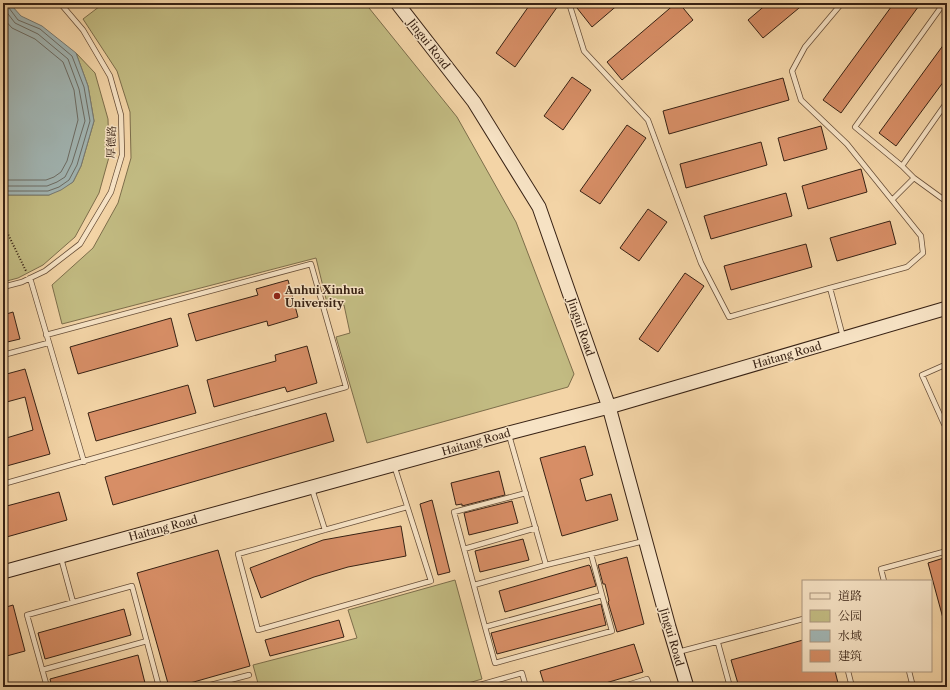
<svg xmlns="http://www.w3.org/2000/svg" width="950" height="690" viewBox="0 0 950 690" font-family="'Libre Caslon Text','Noto Serif SC',serif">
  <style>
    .green { fill: #c2bb82; stroke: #7d6e4b }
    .water { fill: #a1b5b3; stroke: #777a73 }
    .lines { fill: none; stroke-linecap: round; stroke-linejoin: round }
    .shore { stroke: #6c6c64; stroke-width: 1 }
    .building { fill: #d78e66; stroke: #382214 }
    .lane-casing { stroke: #674e38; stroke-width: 6 }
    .secondary-casing { stroke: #382214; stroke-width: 15 }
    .path { stroke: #382214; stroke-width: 2; stroke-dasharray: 1 2; stroke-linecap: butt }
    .lane { stroke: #f7e3c5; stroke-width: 4.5 }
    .secondary { stroke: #f7e3c5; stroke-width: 13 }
    .poi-dot { fill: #8f2418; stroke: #f7e3c5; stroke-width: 1.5 }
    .labels { text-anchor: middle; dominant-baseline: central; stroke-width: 3; stroke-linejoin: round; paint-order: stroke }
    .street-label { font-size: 11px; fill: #382214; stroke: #f7e3c5 }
    .poi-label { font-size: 11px; font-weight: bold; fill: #382214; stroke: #f7e3c5; text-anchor: start }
  </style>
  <rect width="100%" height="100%" fill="#f3d4a6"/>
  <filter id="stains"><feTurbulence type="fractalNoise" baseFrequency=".005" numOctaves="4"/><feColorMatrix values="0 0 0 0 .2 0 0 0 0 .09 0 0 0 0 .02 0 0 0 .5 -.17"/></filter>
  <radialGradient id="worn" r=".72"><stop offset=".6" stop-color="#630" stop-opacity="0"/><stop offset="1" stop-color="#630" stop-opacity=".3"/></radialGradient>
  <path class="green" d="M 104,3 L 365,3 L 457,117 L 516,222 L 574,374 L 568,387 L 367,443 L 336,337 L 350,333 L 344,305 L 328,307 L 316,258 L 62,324 L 52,285 L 93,248 L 118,203 L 131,158 L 130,112 L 117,71 L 83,19 Z
    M 76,53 L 95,73 L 108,119 L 109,157 L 99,193 L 75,237 L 43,265 L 18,278 L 3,282 L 3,195 L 49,195 L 73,182 L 81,166 L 94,121 L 88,86 Z
    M 455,580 L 482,679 L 455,687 L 259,687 L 253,665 L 357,638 L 348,610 Z"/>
  <path class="water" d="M 3,3 L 12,3 L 12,6 L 21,16 L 42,26 L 76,53 L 88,86 L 94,121 L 81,166 L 73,182 L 61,190 L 49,195 L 3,195 Z"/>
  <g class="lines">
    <path class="shore" d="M 3,18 L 12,28 L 35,39 L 63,62 L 74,90 L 78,120 L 67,161 L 61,172 L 54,177 L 46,180 L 3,180
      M 3,186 L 47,186 L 57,182 L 65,177 L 72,163 L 85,121 L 79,89 L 68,59 L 38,34 L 15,23 L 5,10 L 3,3
      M 3,191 L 48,191 L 59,187 L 69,180 L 77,165 L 90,121 L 84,87 L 72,56 L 40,29 L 18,20 L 9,8 L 9,3"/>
  </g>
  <path class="building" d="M 531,3 L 560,3 L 515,67 L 496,53 Z
    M 583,3 L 620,3 L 592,27 L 577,8 Z
    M 676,3 L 679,3 L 693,20 L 622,80 L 607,62 Z
    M 768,3 L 805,3 L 763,38 L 748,20 Z
    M 894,3 L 921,3 L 841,113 L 823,100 Z
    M 947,40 L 947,77 L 896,146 L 879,133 Z
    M 572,77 L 591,90 L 563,130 L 544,116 Z
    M 783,78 L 789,100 L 669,134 L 663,111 Z
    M 627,125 L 646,138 L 600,204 L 580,191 Z
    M 821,126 L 827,149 L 784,161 L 778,138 Z
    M 761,142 L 767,165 L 686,188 L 680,164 Z
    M 861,169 L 867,192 L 808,209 L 802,186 Z
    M 786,193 L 792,216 L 711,239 L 704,216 Z
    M 648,209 L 667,222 L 639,261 L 620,248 Z
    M 890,221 L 896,244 L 837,261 L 830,238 Z
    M 806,244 L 812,267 L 731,290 L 724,266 Z
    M 685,273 L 704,286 L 658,352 L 639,339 Z
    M 288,280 L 298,317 L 268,326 L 267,321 L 196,341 L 188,314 L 258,295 L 256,289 Z
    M 13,312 L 20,339 L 3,343 L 3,315 Z
    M 171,318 L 178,346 L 78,374 L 70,347 Z
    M 307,346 L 317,383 L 287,392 L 285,387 L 214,407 L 207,380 L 276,361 L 275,355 Z
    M 25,369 L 50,454 L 3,467 L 3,439 L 33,430 L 25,397 L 3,403 L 3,375 Z
    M 188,385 L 196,413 L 96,441 L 88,413 Z
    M 326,413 L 334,441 L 113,505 L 105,477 Z
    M 585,446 L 593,475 L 580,479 L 586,501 L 611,494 L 618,520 L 562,536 L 540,458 Z
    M 499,471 L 505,495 L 462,506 L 462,504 L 456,505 L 451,483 Z
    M 59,492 L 67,520 L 3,538 L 3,507 Z
    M 432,500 L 450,572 L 438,575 L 420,504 Z
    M 512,501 L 518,523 L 469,535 L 464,513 Z
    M 401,526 L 406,556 L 348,567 L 314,577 L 261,598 L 250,568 L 323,540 Z
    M 523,539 L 529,560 L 480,572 L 475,551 Z
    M 218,550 L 250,666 L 176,687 L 169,687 L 137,573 Z
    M 627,557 L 644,624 L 617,632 L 608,602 L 609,601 L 605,584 L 603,584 L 598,565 Z
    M 947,557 L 947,622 L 944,622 L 928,563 Z
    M 589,565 L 590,566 L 596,586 L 505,612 L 499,591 Z
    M 601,604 L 606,625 L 497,654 L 491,633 Z
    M 13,605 L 25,651 L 3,657 L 3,608 Z
    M 124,609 L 131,635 L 45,659 L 38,633 Z
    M 339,620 L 344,637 L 270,656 L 265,640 Z
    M 803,640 L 803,671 L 835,671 L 839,687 L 739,687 L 731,660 Z
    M 634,644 L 643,672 L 592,687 L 545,687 L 540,671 Z
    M 138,655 L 146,687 L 52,687 L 50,679 Z"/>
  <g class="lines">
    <g class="lane-casing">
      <path id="lane" d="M 569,3 L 584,51 L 648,120 L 701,263 L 729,317 L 830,288
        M 842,3 L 805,47 L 792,71 L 801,100 L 847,144 L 921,236 L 923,253 L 907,267 L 830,288 L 843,337
        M 902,166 L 855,127 L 944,3
        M 914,178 L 947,202
        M 892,200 L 914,178 L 902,166 L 947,102
        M 30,278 L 84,462
        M 3,287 L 22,282 L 45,271 L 80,244 L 111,192 L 122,155 L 121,115 L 110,76 L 83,30 L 60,3
        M 3,355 L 48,343
        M 947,364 L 922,375 L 944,424 L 947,422
        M 509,435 L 546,565 L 644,541
        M 394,465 L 431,581 L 258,630 L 238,554 L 407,507
        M 3,484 L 346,387 L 311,264 L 46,335
        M 312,489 L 325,530
        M 526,493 L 454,512 L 485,627 L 602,595 L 591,554
        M 464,549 L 536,528
        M 61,558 L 73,602
        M 884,581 L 881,569 L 947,551
        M 474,585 L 546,565
        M 485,627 L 495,663 L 612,631 L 602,595
        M 718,643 L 730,687
        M 678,652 L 803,619
        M 42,670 L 147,641
        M 848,671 L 852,687
        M 909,671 L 913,687
        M 47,687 L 27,615 L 132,586 L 159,687
        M 203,687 L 249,675
        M 473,687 L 522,673 L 526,687
        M 621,687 L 647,679 L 650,687"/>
    </g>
    <g class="secondary-casing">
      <path id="secondary" d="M 397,3 L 474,102 L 539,207 L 609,407 L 669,627 L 687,687
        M 3,572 L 509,433 L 609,407 L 947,308"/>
    </g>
    <path class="path" d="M 3,224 L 26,271"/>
    <use href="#lane" class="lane"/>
    <use href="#secondary" class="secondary"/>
  </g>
  <circle class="poi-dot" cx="277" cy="296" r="4"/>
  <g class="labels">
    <g class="street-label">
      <text transform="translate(429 44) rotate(52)">Jingui Road</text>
      <text transform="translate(111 142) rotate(-88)">厚德路</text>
      <text transform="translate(581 327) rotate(71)">Jingui Road</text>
      <text transform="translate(787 355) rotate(-16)">Haitang Road</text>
      <text transform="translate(476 442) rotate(-16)">Haitang Road</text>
      <text transform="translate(163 528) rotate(-15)">Haitang Road</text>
      <text transform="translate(672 637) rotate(74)">Jingui Road</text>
    </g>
    <g class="poi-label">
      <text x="285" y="290">Anhui Xinhua<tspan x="285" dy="13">University</tspan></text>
    </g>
  </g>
  <rect width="950" height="690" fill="none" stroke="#f3d4a6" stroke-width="16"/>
  <rect x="4" y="4" width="942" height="682" fill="none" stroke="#382214" stroke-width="2"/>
  <rect x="8" y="8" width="934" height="674" fill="none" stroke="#382214"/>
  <rect x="802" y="580" width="130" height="92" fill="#f7e3c5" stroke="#ab967e"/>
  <rect x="810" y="593" width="20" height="6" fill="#f7e3c5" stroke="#ab967e"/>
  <text x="838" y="600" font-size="12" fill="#382214">道路</text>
  <rect x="810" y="610" width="20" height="12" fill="#c2bb82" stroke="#ab967e"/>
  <text x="838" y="620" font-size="12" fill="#382214">公园</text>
  <rect x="810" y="630" width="20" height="12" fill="#a1b5b3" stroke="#ab967e"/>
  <text x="838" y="640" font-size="12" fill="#382214">水域</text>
  <rect x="810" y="650" width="20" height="12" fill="#d78e66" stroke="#ab967e"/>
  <text x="838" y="660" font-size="12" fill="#382214">建筑</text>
  <rect width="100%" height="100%" filter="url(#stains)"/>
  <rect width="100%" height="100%" fill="url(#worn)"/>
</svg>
